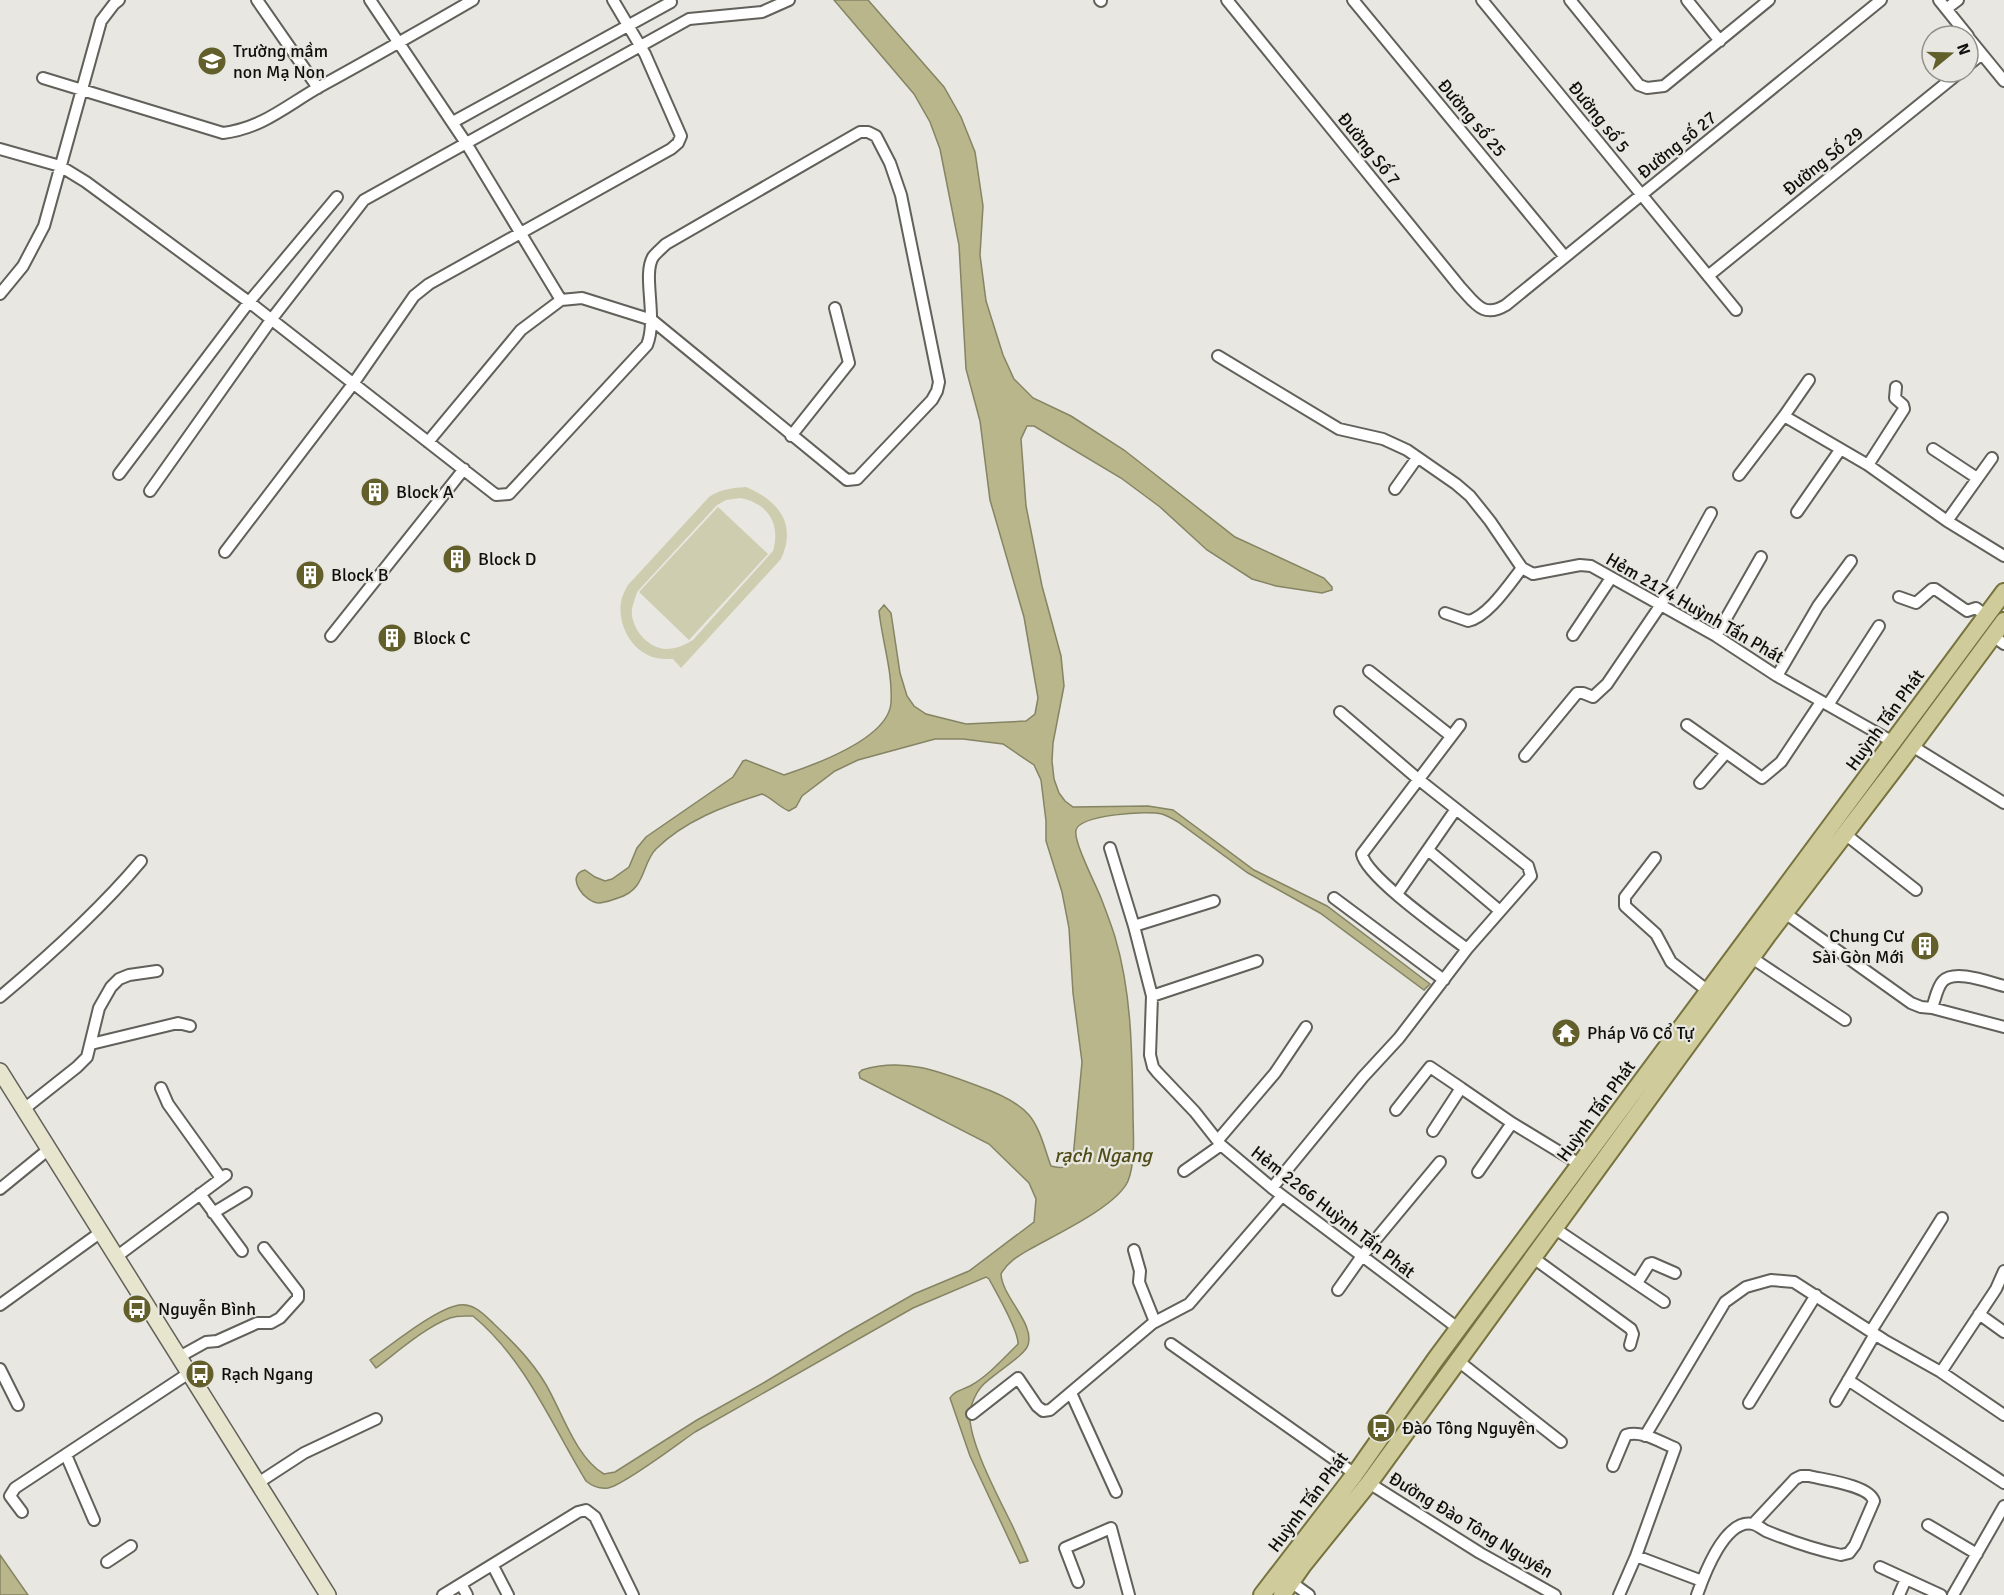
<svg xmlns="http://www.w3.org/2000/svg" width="2004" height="1595" viewBox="0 0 2004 1595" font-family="Signika,sans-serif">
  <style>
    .green { fill: #cecdaf; fill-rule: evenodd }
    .water { fill: #b8b68a; stroke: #858464; stroke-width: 1.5 }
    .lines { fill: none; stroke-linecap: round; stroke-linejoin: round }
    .street-casing { stroke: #61605a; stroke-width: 14 }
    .secondary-casing { stroke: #61605a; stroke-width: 18 }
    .primary-casing { stroke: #77733e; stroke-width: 20 }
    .street { stroke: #fff; stroke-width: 10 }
    .secondary { stroke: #e7e5cd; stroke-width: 15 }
    .primary { stroke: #cfcb9b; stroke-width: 16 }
    .labels { text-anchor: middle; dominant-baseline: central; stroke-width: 4.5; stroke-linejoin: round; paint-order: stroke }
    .poi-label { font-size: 18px; fill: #0f0f0c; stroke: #e8e7e1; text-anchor: start }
    .street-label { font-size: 18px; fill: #0f0f0c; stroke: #e8e7e1 }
    .water-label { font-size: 20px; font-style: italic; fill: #504d19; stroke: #e8e7e1 }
  </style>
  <rect width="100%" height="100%" fill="#e8e7e1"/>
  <path class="green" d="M 746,487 C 779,501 797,524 781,559 L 681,668 L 673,659 C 664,659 654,659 646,654 C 628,644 618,622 621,602 C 622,596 625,590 628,585 L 709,497 C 721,489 732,488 746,487 ZM 740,498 C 768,503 781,524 773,551 L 693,640 C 685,645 676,649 666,649 C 649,648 634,632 632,615 C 631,607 635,600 637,592 L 717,505 L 726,500 Z
    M 718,507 L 768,554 L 689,640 L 639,592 Z"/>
  <path class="water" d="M 834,0 L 868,0 L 944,87 L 961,117 L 975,152 L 983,206 L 980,255 L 986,301 L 1003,355 L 1014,379 L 1033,398 L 1071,416 L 1124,450 L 1235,537 L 1324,578 L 1332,587 L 1332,590 L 1322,593 L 1276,586 L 1252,579 L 1207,550 L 1160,507 L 1121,478 L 1034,426 L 1027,426 L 1021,439 L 1026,506 L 1042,586 L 1061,656 L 1064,686 L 1053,743 L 1052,761 L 1054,779 L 1059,793 L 1065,801 L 1073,807 L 1148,806 L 1173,810 L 1254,870 L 1327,906 L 1430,984 L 1424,990 L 1320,913 L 1248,873 L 1178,822 C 1173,819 1168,816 1162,814 C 1148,810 1080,815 1076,830 C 1073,841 1096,885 1101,898 C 1106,911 1111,924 1115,937 C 1132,994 1132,1054 1133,1113 C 1133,1134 1136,1160 1128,1181 C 1117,1206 1057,1234 1032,1248 C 1020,1255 1008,1261 1001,1274 C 1002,1297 1035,1323 1028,1345 C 1025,1356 991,1375 981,1387 C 976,1393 971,1404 970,1412 C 967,1440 1000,1500 1013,1527 C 1018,1538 1023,1549 1028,1561 L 1020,1563 L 970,1456 L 950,1398 C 954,1391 962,1390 970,1386 C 988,1376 1003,1359 1018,1344 C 1019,1331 996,1292 989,1279 L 986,1277 L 913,1308 L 695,1432 C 679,1443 624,1485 608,1488 C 599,1489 592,1486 586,1481 C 551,1424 526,1360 473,1316 C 465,1316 458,1315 450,1318 C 427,1326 396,1353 376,1368 L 370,1360 C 391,1345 432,1312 455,1306 C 472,1301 483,1313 494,1324 C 513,1342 531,1360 545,1383 C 562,1411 575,1457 604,1474 L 615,1472 L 697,1420 L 765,1382 L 844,1334 L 914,1294 L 969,1271 L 1034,1222 L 1036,1199 L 1029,1183 L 989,1144 L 860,1078 L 859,1073 L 862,1070 C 903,1057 939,1071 978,1086 C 995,1092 1017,1101 1029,1115 C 1040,1128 1045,1150 1051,1166 C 1062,1169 1067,1168 1073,1158 L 1082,1062 L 1073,993 L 1069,928 L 1062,892 L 1046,841 L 1046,821 L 1041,780 L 1034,765 L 1003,744 L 963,739 L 935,739 L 858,760 L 835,771 L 802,796 L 796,807 L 789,811 C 779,807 772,798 762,794 C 724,806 684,821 656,849 C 641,864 647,889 618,898 C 613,900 606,902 600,903 C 585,904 564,875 585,870 L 595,877 L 605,881 L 612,879 L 629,867 L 637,848 L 646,837 L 733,777 L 743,761 L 746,760 L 784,775 C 814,765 888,739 891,703 C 893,672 882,641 879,611 L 884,605 L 891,613 L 900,673 L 907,696 L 914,706 L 926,714 L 966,724 L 1026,721 L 1035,714 L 1038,698 L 1024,617 L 990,500 L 980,421 L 966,369 L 959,245 L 940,149 L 930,122 L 914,94 Z
    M 0,1555 L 28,1595 L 0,1595 Z"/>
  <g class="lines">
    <g class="street-casing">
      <path id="street" d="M 257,0 L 318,88
        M 370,0 L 466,143 L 561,300
        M 1100,0 L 1101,1
        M 1227,0 L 1460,287 C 1475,303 1483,319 1506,305 L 1881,0
        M 1353,0 L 1565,257
        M 1482,0 L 1736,310
        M 1570,0 L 1639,85 L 1647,88 L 1664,86 L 1769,0
        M 1687,0 L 1720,41
        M 1939,0 L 1968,36
        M 1946,9 L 1958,0
        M 1968,37 L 2004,81
        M 1968,65 L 1982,54
        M 43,78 L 223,133 C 263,128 287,105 321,86 C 372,58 423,29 473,0
        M 453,122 L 671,2
        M 0,149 L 60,166 L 86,182 L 249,302 L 496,495 L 509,494 L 647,345 C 658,318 642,275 653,257 C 656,253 662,248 666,244 L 860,132 L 868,132 L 876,136 L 890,163 L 901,195 L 939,382 L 937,391 L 932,400 L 857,479 L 847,480 L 652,320 L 582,298 L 561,300 L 521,330 L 428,442
        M 1708,276 L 1960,72
        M 0,294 L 23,266 L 44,226 L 101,21 L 114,4 L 119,0
        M 1218,356 L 1339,429 L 1383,439 L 1407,450 L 1456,484 L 1470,496 L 1490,521 L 1522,568 L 1533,574 L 1580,565 L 1591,566 L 1716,636 L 1777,676 L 1893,742
        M 1784,416 L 1868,465 L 1947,521 L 2004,556
        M 791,436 L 849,363 L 835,308
        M 1933,449 L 1977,478
        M 1868,465 L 1904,409 L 1903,405 L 1895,398 L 1896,387
        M 119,474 L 249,302 L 337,197
        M 1739,475 L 1784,416 L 1809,380
        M 1395,489 L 1417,458
        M 150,491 L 271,320 L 364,200 L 689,19 L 762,12 L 789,0
        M 1797,512 L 1840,450
        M 1947,521 L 1992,458
        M 225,552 L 353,384 L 414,296 L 429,284 L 671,149 L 678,143 L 681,136 L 645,54 L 613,0
        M 1899,597 L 1916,603 L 1932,589 L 1935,589 L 1967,611 L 1976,608 L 1986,616
        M 1445,613 L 1468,621 C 1488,617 1510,583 1522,568
        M 1573,635 L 1611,578
        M 331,636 L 464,469
        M 1716,636 L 1761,557
        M 1993,636 L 2004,644
        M 1369,671 L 1451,736
        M 1777,676 L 1818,606 L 1851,561
        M 1828,705 L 1879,626
        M 1340,712 L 1418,779 L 1456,809 L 1397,894
        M 1460,725 L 1362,854 C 1366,877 1446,933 1467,949
        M 1687,725 L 1762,778 L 1781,762 L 1821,702
        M 1912,746 L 2004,803
        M 1525,756 L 1577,693 L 1583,693 L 1593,697 L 1607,684 L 1660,606 L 1711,513
        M 1700,783 L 1726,753
        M 1845,834 L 1916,890
        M 1110,848 L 1134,926 L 1152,996 L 1150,1055 L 1153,1067 L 1157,1072 L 1195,1112 L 1221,1145 L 1272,1188 L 1459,1329
        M 1428,850 L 1500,911
        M 1655,858 L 1625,897 L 1625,906 L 1656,934 L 1671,962 L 1708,991
        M 1334,898 L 1444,980
        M 1785,913 L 1911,1003 L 1921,1007 L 1932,1008 L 2004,1027
        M 1134,926 L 1214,901
        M 1752,958 L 1845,1020
        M 1152,996 L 1257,961
        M 0,997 C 50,955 99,911 141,861
        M 1932,1008 C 1935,1000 1937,987 1943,981 C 1955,969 1988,982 2004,986
        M 91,1044 L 178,1023 L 190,1026
        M 161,1088 L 168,1104 L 221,1178
        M 24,1109 L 77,1067 L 87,1057 L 99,1008 L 111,987 L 119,979 L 129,975 L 157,971
        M 1396,1110 L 1430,1067 L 1461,1088
        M 1433,1131 L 1461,1088 L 1512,1123 L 1581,1165
        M 1218,1140 L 1275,1073 L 1306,1027
        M 1184,1171 L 1221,1145
        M 1478,1172 L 1512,1123
        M 1272,1188 L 1363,1077 L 1399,1038 L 1467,949 L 1531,876 L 1528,866 L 1456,809
        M 0,1189 L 49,1149
        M 200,1194 L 242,1251
        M 213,1213 L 246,1193
        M 1554,1228 L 1664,1302
        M 1134,1250 L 1140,1271 L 1139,1282 L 1155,1322
        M 116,1257 L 226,1175
        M 1532,1257 L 1631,1329 L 1633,1334 L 1630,1345
        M 1637,1283 L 1649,1264 L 1652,1263 L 1675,1273
        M 1338,1290 L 1362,1256 L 1440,1162
        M 0,1305 L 101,1232
        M 1979,1314 L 2004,1332
        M 1871,1331 L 1942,1218
        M 1171,1344 L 1355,1474
        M 179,1357 L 206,1342 L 217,1341 L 257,1323 L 271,1323 L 280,1318 L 298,1298 L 298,1292 L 264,1248
        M 1457,1360 L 1561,1442
        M 0,1369 L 18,1405
        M 1941,1372 L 1996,1289 L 2004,1271
        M 1848,1380 L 2004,1483
        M 1071,1393 L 1116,1492
        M 1836,1401 L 1875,1334
        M 1749,1403 L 1816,1295
        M 972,1414 L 1018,1378 L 1037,1406 L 1043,1411 L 1050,1410 L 1153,1323 L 1189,1304 L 1282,1196
        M 1645,1436 L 1725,1302 L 1746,1287 L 1771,1280 L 1794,1282 L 1884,1340 L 1941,1372 L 2004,1415
        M 66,1455 L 94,1520
        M 1613,1466 L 1626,1435 C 1642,1430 1660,1442 1675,1448 L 1636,1556 L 1619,1595
        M 258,1483 L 304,1453 L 376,1419
        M 1369,1483 L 1480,1553 L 1555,1595
        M 22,1512 L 10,1496 L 15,1488 L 189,1373
        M 1928,1525 L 1977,1554
        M 1636,1556 L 1702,1581
        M 107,1562 L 131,1546
        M 493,1566 L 508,1595
        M 1880,1567 L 1941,1595
        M 1078,1582 L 1065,1548 L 1111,1528 L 1129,1595
        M 1291,1582 L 1309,1595
        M 461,1584 L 467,1595
        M 443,1595 L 578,1512 L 586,1510 L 595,1517 L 633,1595
        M 1697,1595 C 1704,1575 1725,1518 1753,1524 C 1758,1525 1762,1529 1766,1531 C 1788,1540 1817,1550 1841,1555 L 1849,1553 L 1855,1545 L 1874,1501 C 1869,1485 1825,1480 1809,1476 L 1801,1476 L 1795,1479 L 1753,1524
        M 1899,1595 L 1906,1579
        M 1953,1595 L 2004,1506"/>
    </g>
    <g class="secondary-casing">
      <path id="secondary" d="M 0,1071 L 328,1595"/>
    </g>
    <g class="primary-casing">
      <path id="primary" d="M 1262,1595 L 1355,1474 L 1435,1360 L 2004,592
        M 1282,1595 L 1303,1565 L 1369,1483 L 1767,936 L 1899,763 L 2004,621"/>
    </g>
    <use href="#street" class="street"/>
    <use href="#secondary" class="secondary"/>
    <use href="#primary" class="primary"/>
  </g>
  <defs>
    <g id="school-disc" transform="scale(1.5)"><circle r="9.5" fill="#625f2b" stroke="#e8e7e1"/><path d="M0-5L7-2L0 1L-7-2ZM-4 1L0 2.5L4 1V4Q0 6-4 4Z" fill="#fff"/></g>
    <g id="building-disc" transform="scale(1.5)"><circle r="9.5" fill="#625f2b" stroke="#e8e7e1"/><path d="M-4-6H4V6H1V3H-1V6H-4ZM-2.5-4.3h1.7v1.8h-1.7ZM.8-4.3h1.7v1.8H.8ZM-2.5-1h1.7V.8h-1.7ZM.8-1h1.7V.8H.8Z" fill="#fff"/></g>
    <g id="temple-disc" transform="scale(1.5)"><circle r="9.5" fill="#625f2b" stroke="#e8e7e1"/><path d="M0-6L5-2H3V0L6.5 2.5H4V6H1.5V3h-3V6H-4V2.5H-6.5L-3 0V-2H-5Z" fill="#fff"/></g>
    <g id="bus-disc" transform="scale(1.5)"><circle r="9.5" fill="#625f2b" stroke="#e8e7e1"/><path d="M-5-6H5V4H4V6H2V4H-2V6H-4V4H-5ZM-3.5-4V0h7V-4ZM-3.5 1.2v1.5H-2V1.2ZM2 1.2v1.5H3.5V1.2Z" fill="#fff"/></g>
  </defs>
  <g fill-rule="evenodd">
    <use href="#school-disc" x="212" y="61"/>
    <use href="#building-disc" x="375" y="492"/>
    <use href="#building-disc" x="457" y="559"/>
    <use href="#building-disc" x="310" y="575"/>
    <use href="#building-disc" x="392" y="638"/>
    <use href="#building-disc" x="1925" y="946"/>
    <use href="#temple-disc" x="1566" y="1033"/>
    <use href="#bus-disc" x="137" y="1309"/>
    <use href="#bus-disc" x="200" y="1374"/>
    <use href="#bus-disc" x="1381" y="1428"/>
  </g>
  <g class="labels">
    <g class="poi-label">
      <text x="233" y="51">Trường mầm<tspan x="233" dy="21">non Mạ Non</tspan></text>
      <text x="396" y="492">Block A</text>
      <text x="478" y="559">Block D</text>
      <text x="331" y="575">Block B</text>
      <text x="413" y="638">Block C</text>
      <text x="1904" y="936" text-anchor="end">Chung Cư<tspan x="1904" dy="21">Sài Gòn Mới</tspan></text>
      <text x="1587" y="1033">Pháp Võ Cổ Tự</text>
      <text x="158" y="1309">Nguyễn Bình</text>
      <text x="221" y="1374">Rạch Ngang</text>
      <text x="1402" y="1428">Đào Tông Nguyên</text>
    </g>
    <g class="street-label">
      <text transform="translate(1599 117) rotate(51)">Đường số 5</text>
      <text transform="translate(1472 118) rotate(50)">Đường số 25</text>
      <text transform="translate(1677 145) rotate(-39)">Đường số 27</text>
      <text transform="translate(1369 149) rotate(51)">Đường Số 7</text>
      <text transform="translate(1823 161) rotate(-39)">Đường Số 29</text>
      <text transform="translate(1695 608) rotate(30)">Hẻm 2174 Huỳnh Tấn Phát</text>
      <text transform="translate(1885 720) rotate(-54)">Huỳnh Tấn Phát</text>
      <text transform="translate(1596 1111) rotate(-54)">Huỳnh Tấn Phát</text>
      <text transform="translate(1333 1212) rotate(38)">Hẻm 2266 Huỳnh Tấn Phát</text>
      <text transform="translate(1308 1502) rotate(-53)">Huỳnh Tấn Phát</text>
      <text transform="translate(1471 1525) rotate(31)">Đường Đào Tông Nguyên</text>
    </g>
    <g class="water-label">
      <text x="1103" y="1155">rạch Ngang</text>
    </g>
  </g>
  <g transform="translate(1950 54) rotate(71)"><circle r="28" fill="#e8e7e1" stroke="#91918c" stroke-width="1.5"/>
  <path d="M0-4.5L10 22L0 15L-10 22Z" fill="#625f2b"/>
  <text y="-9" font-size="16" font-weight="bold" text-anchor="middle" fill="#0f0f0c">N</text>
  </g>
</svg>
